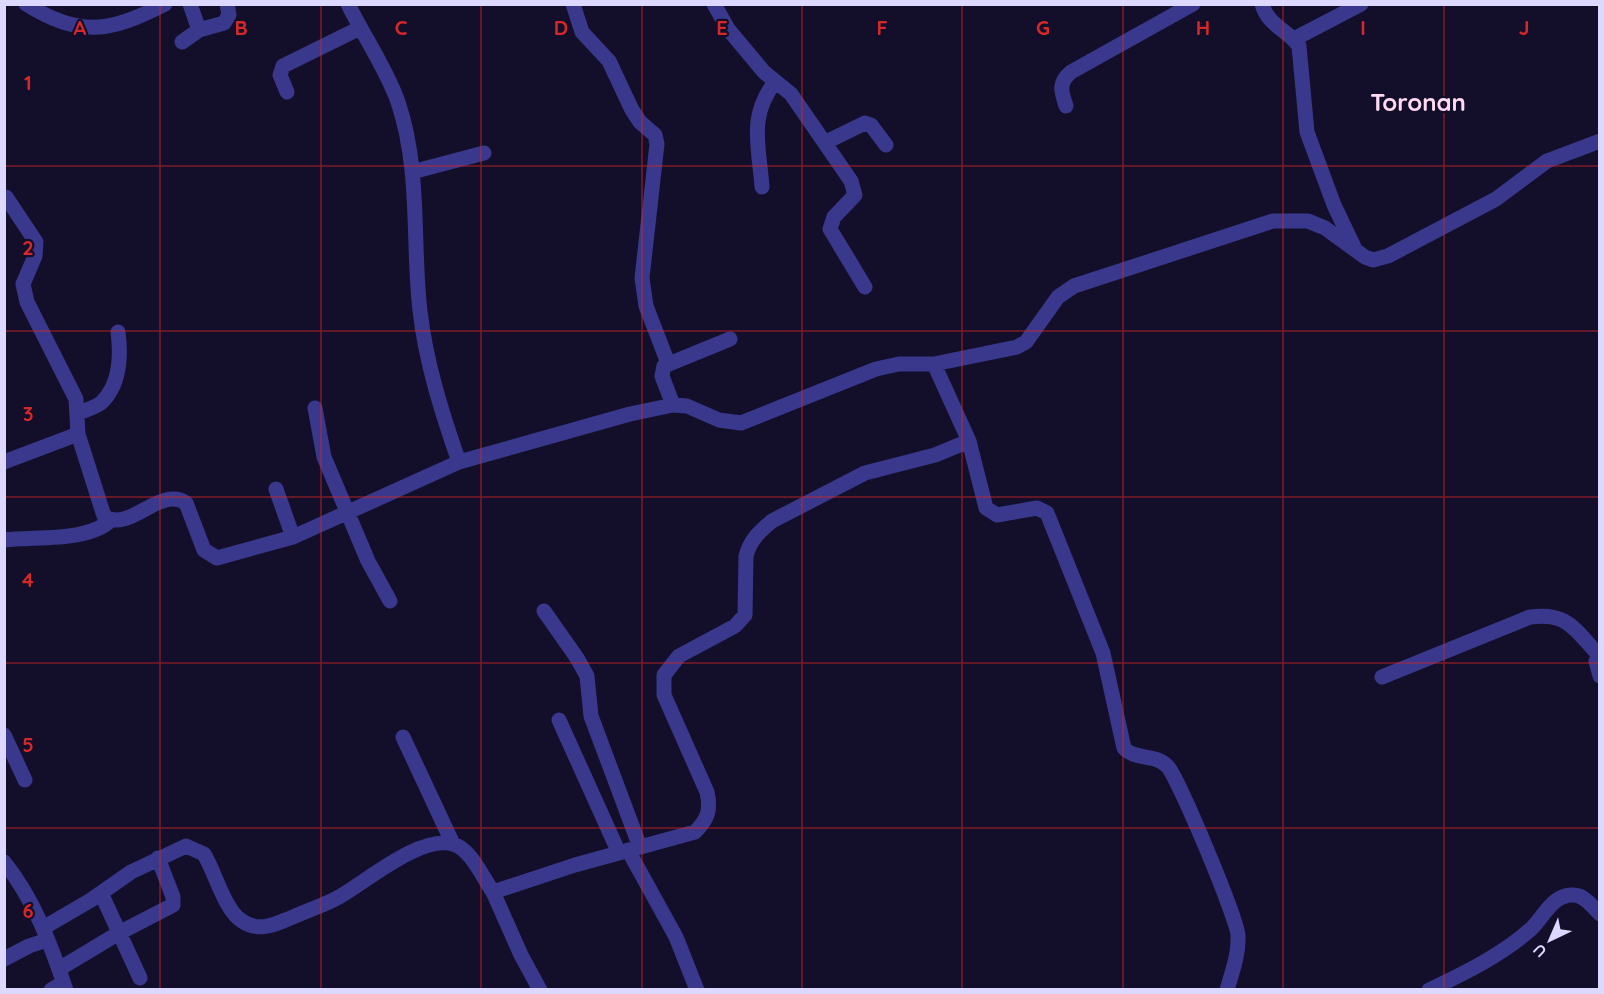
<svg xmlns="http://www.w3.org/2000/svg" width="1604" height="994" viewBox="0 0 1604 994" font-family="Quicksand,sans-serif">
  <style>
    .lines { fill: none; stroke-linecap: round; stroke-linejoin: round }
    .minor { stroke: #39388c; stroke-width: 15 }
    .tertiary { stroke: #39388c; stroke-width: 15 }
    .grid { fill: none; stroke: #d62828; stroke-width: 1.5; stroke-opacity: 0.55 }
    .labels { text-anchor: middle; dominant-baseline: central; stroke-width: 4.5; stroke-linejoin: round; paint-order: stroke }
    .quarter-label { font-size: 24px; font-weight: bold; fill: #ffdaf2; stroke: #130f2a }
    .grid-label { font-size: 20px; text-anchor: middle; font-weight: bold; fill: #d62828; stroke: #130f2a; stroke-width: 4.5; stroke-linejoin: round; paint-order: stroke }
  </style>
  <rect width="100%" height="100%" fill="#130f2a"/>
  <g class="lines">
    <path class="minor" d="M 26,4 C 80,38 110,32 165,4
      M 190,4 L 199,30
      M 348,4 C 363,35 387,70 398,102 C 421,170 412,242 420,311 C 426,363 442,413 459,462
      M 573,4 L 582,32 L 609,61 L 632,110 L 640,122 L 655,135 L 657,144 L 642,278 L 646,306 L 668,363
      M 714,4 L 728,29 L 764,72 L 791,94 L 851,181 L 855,195 L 834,217 L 830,229 L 865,287
      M 1262,4 C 1268,26 1288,30 1299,46 L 1307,132 L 1334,205 L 1355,249
      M 1294,39 L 1361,4
      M 182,42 L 199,30 L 224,23 L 229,15 L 227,4
      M 287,92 L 280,75 L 283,66 L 360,28
      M 1066,106 C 1061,91 1058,83 1071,72 L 1193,4
      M 826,142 L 865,123 L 871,125 L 886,145
      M 412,172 L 484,153
      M 762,187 C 759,145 748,117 775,82
      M 6,197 L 36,242 L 35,256 L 23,284 L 27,302 L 76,399 L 78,434
      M 934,364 L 969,441 L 986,508 L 997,515 L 1037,508 L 1047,513 L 1103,653 L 1124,748 C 1136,761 1156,753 1168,767 C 1179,780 1238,920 1238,936 C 1239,954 1232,972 1227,990
      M 673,405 L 662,376 L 664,366 L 730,339
      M 315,408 L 324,457 L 368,561 L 390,601
      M 78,413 C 85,410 98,407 103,401 C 120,383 121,355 118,332
      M 4,462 L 78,434 L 104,516 C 129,534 160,485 186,503 L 204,550 L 217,558 L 293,537 L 459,462 L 630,414 L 673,405 L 687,406 L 719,420 L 741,423 L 876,369 L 899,364 L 934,364 L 1017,347 L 1026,342 L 1058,297 L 1074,286 L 1273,221 L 1308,221 L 1325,228 L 1365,257 L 1373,260 L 1388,256 L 1496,199 L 1547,161 L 1600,141
      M 276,489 L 293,537
      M 4,540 C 37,536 88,542 111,520
      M 544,611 L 577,658 L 587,676 L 591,716 L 640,847
      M 1600,654 L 1596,661 L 1600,676
      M 1382,677 L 1530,617 C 1568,612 1574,629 1599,655
      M 559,720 L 619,853
      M 4,735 L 25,780
      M 403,737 L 453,844
      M 628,850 L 676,937 L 697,990
      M 493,892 L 521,955 L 540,990
      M 101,893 L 140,978
      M 43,928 L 91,900 L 131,872 L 186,846 L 204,854 C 215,872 225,911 242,921 C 260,933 275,924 293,917 C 308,910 325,905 339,897 C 367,881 420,835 453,844 C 471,849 483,878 493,892 L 575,865 L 695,832 C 708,819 711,810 707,792 L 664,695 L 664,675 L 679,656 L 735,626 L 745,615 L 746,556 C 750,540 760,531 772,521 L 865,473 L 935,455 L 969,441
      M 4,959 L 29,946 L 47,940
      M 59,969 L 119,933 L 173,905 L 173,897 L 158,858
      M 51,990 L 63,983
      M 1429,990 C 1463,974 1504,954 1532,928 C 1544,916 1554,893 1574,895 C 1584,895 1593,907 1600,914"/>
    <path class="tertiary" d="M 4,862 C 34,899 51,945 66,990"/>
  </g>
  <path class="grid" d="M 160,4 L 160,990M 321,4 L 321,990M 481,4 L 481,990M 642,4 L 642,990M 802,4 L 802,990M 962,4 L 962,990M 1123,4 L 1123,990M 1283,4 L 1283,990M 1444,4 L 1444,990M 4,166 L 1600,166M 4,331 L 1600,331M 4,497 L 1600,497M 4,663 L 1600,663M 4,828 L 1600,828"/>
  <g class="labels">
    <g class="quarter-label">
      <text x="1418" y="102">Toronan</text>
    </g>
  </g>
  <g class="grid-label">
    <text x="80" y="35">A</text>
    <text x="241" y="35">B</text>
    <text x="401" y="35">C</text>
    <text x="561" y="35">D</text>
    <text x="722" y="35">E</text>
    <text x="882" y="35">F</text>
    <text x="1043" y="35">G</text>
    <text x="1203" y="35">H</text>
    <text x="1363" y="35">I</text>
    <text x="1524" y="35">J</text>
    <text x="28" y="90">1</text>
    <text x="28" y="255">2</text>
    <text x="28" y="421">3</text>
    <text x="28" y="587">4</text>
    <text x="28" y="752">5</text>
    <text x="28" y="918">6</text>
  </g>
  <rect width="1604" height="994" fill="none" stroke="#dcd8ff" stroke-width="12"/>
  <g transform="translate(1550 940) rotate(224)" stroke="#130f2a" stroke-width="4.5" paint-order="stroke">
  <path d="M0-4.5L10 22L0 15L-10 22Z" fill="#dcd8ff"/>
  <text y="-9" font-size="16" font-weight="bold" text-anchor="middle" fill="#dcd8ff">U</text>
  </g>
</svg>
